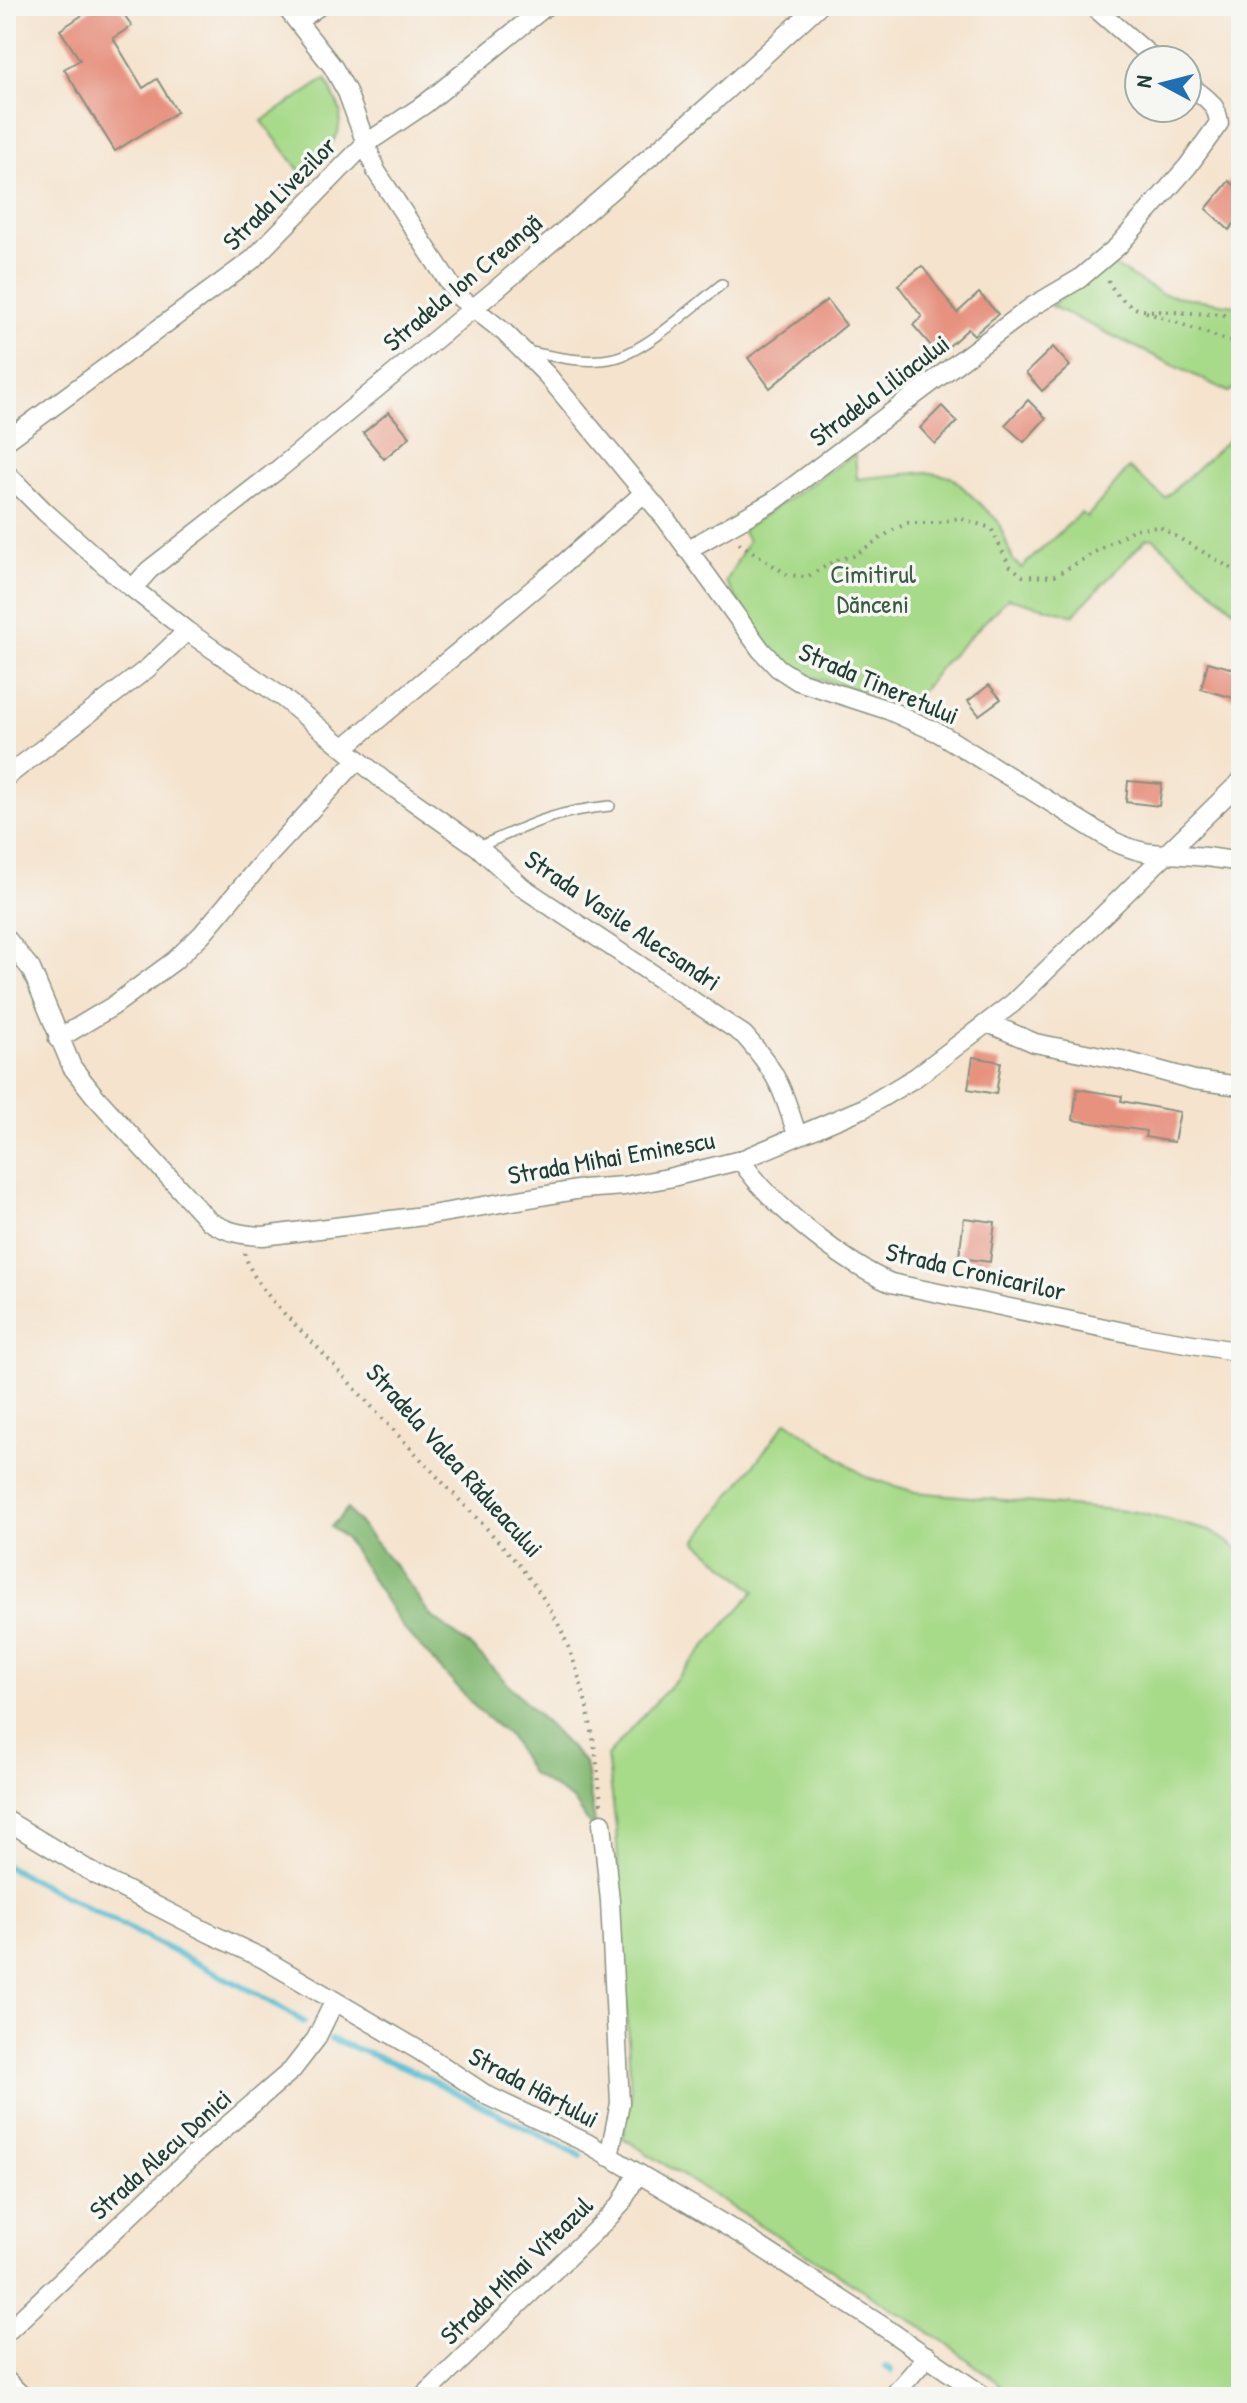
<svg xmlns="http://www.w3.org/2000/svg" width="1247" height="2403" viewBox="0 0 1247 2403" font-family="'Patrick Hand',sans-serif">
  <style>
    .green { fill: #a7da89; stroke: #638c5e; stroke-width: 2 }
    .forest { fill: #85ba75; stroke: #527c54; stroke-width: 2 }
    .lines { fill: none; stroke-linecap: round; stroke-linejoin: round }
    .stream { stroke: #54bdd1; stroke-width: 6 }
    .building { fill: #e7917f }
    .service-casing { stroke: #8a9080; stroke-width: 12 }
    .minor-casing { stroke: #8a9080; stroke-width: 21 }
    .path { stroke: #8a9080; stroke-width: 4; stroke-dasharray: 2 6; stroke-linecap: butt }
    .service { stroke: #fff; stroke-width: 9 }
    .minor { stroke: #fff; stroke-width: 18 }
    .labels { text-anchor: middle; dominant-baseline: central; stroke-width: 7; stroke-linejoin: round; paint-order: stroke }
    .street-label { font-size: 26px; fill: #1f3d34; stroke: #f6f6f2 }
    .park-label { font-size: 26px; fill: #3a5c45; stroke: #f6f6f2 }
  </style>
  <rect width="100%" height="100%" fill="#f6f6f2"/>
  <filter id="ink" filterUnits="userSpaceOnUse"><feTurbulence type="fractalNoise" baseFrequency=".0125" numOctaves="2"/><feDisplacementMap in="SourceGraphic" scale="16" xChannelSelector="R" yChannelSelector="G"/><feConvolveMatrix kernelMatrix="1 2 1 2 8 2 1 2 1" color-interpolation-filters="sRGB"/></filter>
  <filter id="wash" filterUnits="userSpaceOnUse"><feTurbulence type="fractalNoise" baseFrequency=".006" numOctaves="4" result="noise"/><feDisplacementMap in="SourceGraphic" scale="32" xChannelSelector="R" yChannelSelector="G"/><feGaussianBlur stdDeviation="1.8" result="paint"/><feColorMatrix in="noise" values="0 0 0 0 0 0 0 0 0 0 0 0 0 0 0 0 0 1.4 0 .05"/><feComposite in="paint" operator="in"/></filter>
  <g filter="url(#wash)">
    <rect width="100%" height="100%" fill="#f5e3cd"/>
    <path class="green" d="M 326,79 L 341,112 L 338,133 L 308,182 L 262,121 Z
      M 1109,263 L 1162,294 L 1241,306 L 1241,383 L 1229,392 L 1051,306 Z
      M 1241,428 L 1241,616 L 1154,539 L 1146,539 L 1073,615 L 1008,598 L 941,666 L 911,705 L 798,673 L 769,649 L 726,582 L 748,541 L 742,530 L 855,454 L 857,479 L 926,472 L 952,477 L 998,521 L 1013,560 L 1021,568 L 1081,513 L 1087,517 L 1129,468 L 1165,498 Z
      M 787,1421 L 866,1477 L 915,1492 L 1136,1512 L 1213,1532 L 1241,1551 L 1241,2397 L 1016,2397 L 945,2342 L 623,2138 L 631,2094 L 616,1827 L 607,1756 L 755,1591 L 696,1541 Z"/>
    <path class="forest" d="M 347,1509 L 401,1573 L 430,1615 L 474,1649 L 585,1763 L 597,1836 L 574,1801 L 531,1773 L 510,1737 L 478,1710 L 403,1628 L 346,1539 L 331,1527 Z"/>
    <g class="lines">
      <path class="stream" d="M 6,1866 L 257,1994 L 304,2022
        M 331,2039 L 409,2069 L 581,2156
        M 886,2367 L 891,2370
        M 919,2389 L 929,2397"/>
    </g>
    <g id="blocks">
      <path class="building" d="M 96,6 L 118,6 L 132,26 L 113,38 L 143,88 L 157,79 L 177,112 L 115,151 L 64,69 L 80,60 L 60,30 Z
        M 1229,181 L 1241,191 L 1241,216 L 1229,230 L 1206,209 Z
        M 922,266 L 957,313 L 979,293 L 998,314 L 974,335 L 968,329 L 939,355 L 913,325 L 922,317 L 898,285 Z
        M 827,300 L 846,325 L 770,388 L 748,358 Z
        M 1053,347 L 1070,366 L 1042,391 L 1026,373 Z
        M 1028,400 L 1046,418 L 1024,442 L 1005,425 Z
        M 942,406 L 957,422 L 935,444 L 920,428 Z
        M 389,412 L 410,437 L 384,459 L 363,433 Z
        M 1208,662 L 1241,671 L 1241,700 L 1201,689 Z
        M 989,685 L 1001,699 L 979,715 L 968,701 Z
        M 1128,781 L 1162,784 L 1159,806 L 1126,802 Z
        M 973,1057 L 1001,1062 L 996,1094 L 968,1089 Z
        M 1077,1089 L 1122,1096 L 1121,1101 L 1180,1112 L 1174,1142 L 1145,1137 L 1146,1131 L 1073,1120 Z
        M 964,1218 L 995,1222 L 990,1262 L 959,1258 Z"/>
    </g>
  </g>
  <g filter="url(#ink)">
    <use href="#blocks" fill-opacity="0" stroke="#8a9080" stroke-width="2"/>
    <g class="lines">
      <g class="service-casing">
        <path id="service" d="M 526,351 C 553,356 586,365 614,358 C 646,351 695,305 722,284
          M 478,847 C 528,825 555,811 610,806"/>
      </g>
      <g class="minor-casing">
        <path id="minor" d="M 285,6 L 333,67 L 347,92 L 376,171 L 450,284 L 459,297 L 504,332 L 547,375 L 665,518 L 761,650 L 778,668 L 798,681 L 888,710 L 939,733 L 1113,841 C 1149,858 1159,852 1195,856 C 1211,857 1226,860 1241,862
          M 1093,6 L 1155,60
          M 298,21 L 319,6
          M 6,441 L 252,260 L 364,145 L 425,104 L 546,6
          M 6,473 L 45,512 L 117,576 L 187,631 L 283,698 L 383,780 L 478,847 L 522,887 L 744,1035 C 777,1072 783,1089 797,1135
          M 687,550 L 774,501 L 1033,306 L 1079,279 L 1118,246 L 1188,166 L 1219,123 C 1217,102 1203,96 1187,84
          M 133,588 L 149,570 L 280,468 L 499,287 L 711,104 L 818,6
          M 345,747 L 562,565 L 644,493
          M 6,777 L 148,668 L 187,631
          M 6,938 L 31,969 L 72,1067 L 94,1095 L 209,1221 C 227,1232 241,1235 263,1236 L 431,1215 L 582,1189 L 624,1186 L 668,1178 L 741,1160 L 864,1108 L 916,1077 L 1013,1003 L 1241,781
          M 988,1023 L 1035,1043 L 1121,1060 L 1194,1080 L 1241,1086
          M 58,1039 L 113,1006 L 174,961 L 202,934 L 266,858 L 358,759
          M 741,1160 C 768,1203 845,1264 891,1283 L 1138,1335 L 1241,1352
          M 6,1820 L 100,1877 L 207,1932 L 262,1958 L 420,2051 L 488,2096 L 587,2143 L 742,2235 L 884,2327 L 985,2397
          M 602,1823 L 610,1901 L 620,2103 L 609,2157
          M 6,2333 L 199,2150 L 292,2070 L 316,2039 L 334,2002
          M 6,2380 L 23,2397
          M 423,2397 L 606,2220 L 621,2204 L 637,2174
          M 892,2397 L 928,2356"/>
      </g>
      <path class="path" d="M 1108,280 C 1115,295 1125,304 1140,310 L 1241,316
        M 1146,312 L 1241,345
        M 739,543 L 788,575 L 807,577 L 836,560 L 853,556 L 893,530 L 908,523 L 935,523 L 959,518 L 991,528 L 1009,565 L 1023,576 L 1053,577 L 1134,529 L 1160,527 L 1241,574
        M 245,1253 C 250,1284 296,1325 318,1348 C 360,1395 403,1440 446,1486 C 488,1530 542,1582 565,1639 C 587,1691 597,1749 601,1805"/>
      <use href="#service" class="service"/>
      <use href="#minor" class="minor"/>
    </g>
  </g>
  <g class="labels">
    <g class="street-label">
      <text transform="translate(279 193) rotate(-45)">Strada Livezilor</text>
      <text transform="translate(462 282) rotate(-40)">Stradela Ion Creangă</text>
      <text transform="translate(879 390) rotate(-37)">Stradela Liliacului</text>
      <text transform="translate(879 683) rotate(23)">Strada Tineretului</text>
      <text transform="translate(623 920) rotate(34)">Strada Vasile Alecsandri</text>
      <text transform="translate(611 1157) rotate(-10)">Strada Mihai Eminescu</text>
      <text transform="translate(976 1271) rotate(13)">Strada Cronicarilor</text>
      <text transform="translate(455 1460) rotate(48)">Stradela Valea Rădueacului</text>
      <text transform="translate(534 2087) rotate(28)">Strada Hârțului</text>
      <text transform="translate(160 2154) rotate(-42)">Strada Alecu Donici</text>
      <text transform="translate(516 2270) rotate(-44)">Strada Mihai Viteazul</text>
    </g>
    <g class="park-label">
      <text x="873" y="573">Cimitirul<tspan x="873" dy="30">Dănceni</tspan></text>
    </g>
  </g>
  <rect width="1247" height="2403" fill="none" stroke="#f6f6f2" stroke-width="32"/>
  <g transform="translate(1163 84) rotate(277)"><circle r="38" fill="#f6f6f2" stroke="#a0aca6" stroke-width="2"/>
  <path d="M0-6L14 30L0 20L-14 30Z" fill="#1f6fb2"/>
  <text y="-12" font-size="22" font-weight="bold" text-anchor="middle" fill="#1f3d34">N</text>
  </g>
</svg>
